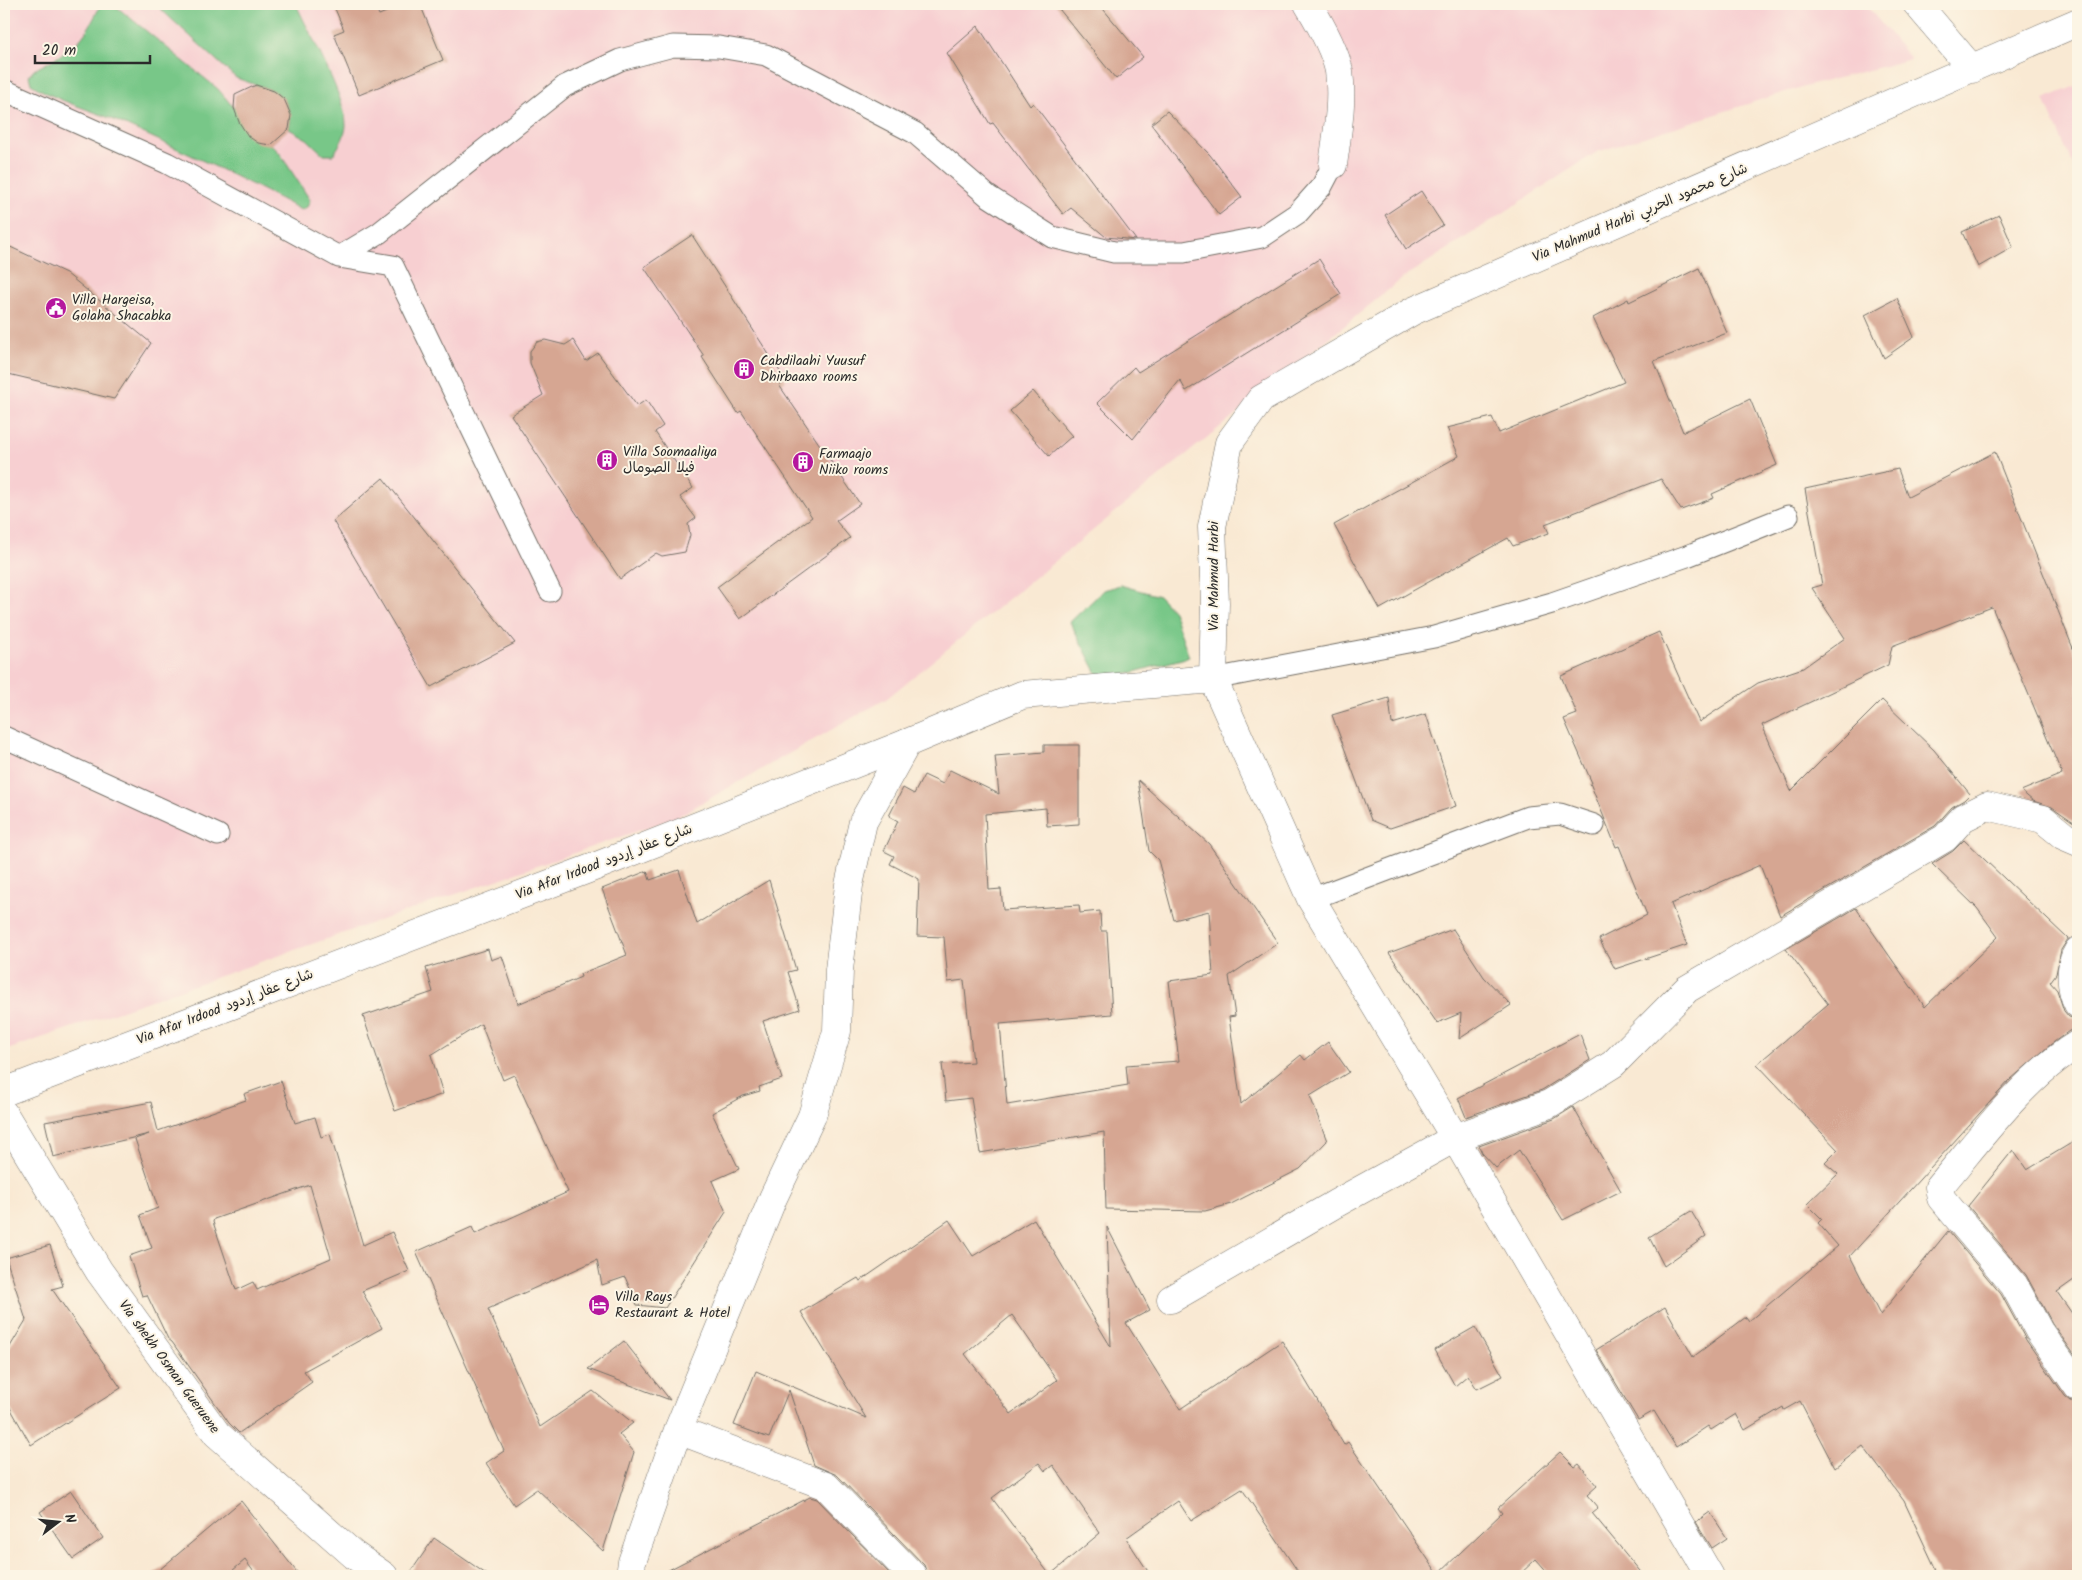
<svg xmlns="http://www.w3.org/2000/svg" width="2082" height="1580" viewBox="0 0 2082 1580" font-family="Kalam,'Playpen Sans Arabic',sans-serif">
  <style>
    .built { fill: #f7cfd1 }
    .green { fill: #78c788; stroke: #52795a }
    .building { fill: #d6a692; fill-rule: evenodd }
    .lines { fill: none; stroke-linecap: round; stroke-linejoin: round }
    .service-casing { stroke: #736e66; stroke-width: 23 }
    .minor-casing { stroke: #736e66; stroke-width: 29 }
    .tertiary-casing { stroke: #736e66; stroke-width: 29 }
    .service { stroke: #fff; stroke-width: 21 }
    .minor { stroke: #fff; stroke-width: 28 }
    .tertiary { stroke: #fff; stroke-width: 28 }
    .labels { text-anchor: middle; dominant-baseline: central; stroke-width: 4; stroke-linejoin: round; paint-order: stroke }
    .street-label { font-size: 14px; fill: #2b2b2b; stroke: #fcf5e5 }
    .poi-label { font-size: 14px; fill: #2b2b2b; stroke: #fcf5e5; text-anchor: start }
  </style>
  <rect width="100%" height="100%" fill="#fcf5e5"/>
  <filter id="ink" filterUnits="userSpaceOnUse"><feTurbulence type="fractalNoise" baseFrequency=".02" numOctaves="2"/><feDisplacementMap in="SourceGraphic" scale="10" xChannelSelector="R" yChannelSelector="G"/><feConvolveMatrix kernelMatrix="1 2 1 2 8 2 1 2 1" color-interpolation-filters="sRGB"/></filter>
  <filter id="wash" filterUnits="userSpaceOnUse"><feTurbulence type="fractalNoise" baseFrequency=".0096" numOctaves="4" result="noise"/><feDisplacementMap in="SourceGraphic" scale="20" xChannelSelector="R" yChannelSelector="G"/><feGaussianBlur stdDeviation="1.12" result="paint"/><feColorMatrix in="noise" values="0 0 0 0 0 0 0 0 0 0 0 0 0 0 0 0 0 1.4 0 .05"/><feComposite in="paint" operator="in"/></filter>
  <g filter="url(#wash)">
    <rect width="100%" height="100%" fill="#f9e9d3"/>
    <path class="built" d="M 4,4 L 101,4 L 88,32 L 78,44 L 34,70 L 40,90 L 93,111 L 251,183 L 301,210 L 310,200 L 258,143 L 218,89 L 113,4 L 155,4 L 236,78 L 274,91 L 284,99 L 296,131 L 312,143 L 317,149 L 344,114 L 331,76 L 296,4 L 1865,4 L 1911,59 L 1785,92 L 1597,152 L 1403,278 L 886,699 L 675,818 L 4,1051 Z
      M 2078,85 L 2078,177 L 2044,99 Z"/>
    <path class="green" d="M 101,4 L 113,4 L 218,89 L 234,108 L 279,152 L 310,200 L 307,207 L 301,210 C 240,177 176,148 112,119 C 85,108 55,100 31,84 L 29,76 L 34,70 C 75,48 81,46 101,4 Z
      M 155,4 L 296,4 C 308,31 347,100 346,126 C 345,137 339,146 333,155 L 324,155 L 307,139 L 289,129 L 291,115 L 284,99 L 274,91 L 236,78 Z
      M 1120,585 L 1159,596 L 1173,611 L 1189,657 L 1101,681 L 1070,622 L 1104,590 Z"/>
    <g id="blocks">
      <path class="building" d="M 333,4 L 374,4 L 379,15 L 406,4 L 420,4 L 443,60 L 359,95 L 334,34 L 344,30 Z
        M 1055,4 L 1099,4 L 1143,57 L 1116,79 Z
        M 978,26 L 1030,106 L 1033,103 L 1136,240 L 1106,237 L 1071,208 L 1063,214 L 993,123 L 990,124 L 947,53 Z
        M 256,85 L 274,91 L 284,99 L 291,115 L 289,129 L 271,145 L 258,143 L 248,136 L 239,122 L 234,108 L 235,95 Z
        M 1167,111 L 1210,155 L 1242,197 L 1219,215 L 1151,124 Z
        M 1421,191 L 1443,225 L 1406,249 L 1385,215 Z
        M 1999,215 L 2013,247 L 1978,267 L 1962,232 Z
        M 692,235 L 786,381 L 779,385 L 860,504 L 836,521 L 850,538 L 740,619 L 717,587 L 812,517 L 741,411 L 738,413 L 702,357 L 704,356 L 644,267 Z
        M 4,244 L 66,273 L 151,343 L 114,399 L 4,373 Z
        M 1319,259 L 1341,294 L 1186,391 L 1180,380 L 1133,439 L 1097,403 L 1134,367 L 1138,372 Z
        M 1699,268 L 1727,333 L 1654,361 L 1683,432 L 1750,399 L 1777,465 L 1712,494 L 1714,498 L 1681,510 L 1661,479 L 1545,524 L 1549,533 L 1513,546 L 1508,538 L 1380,609 L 1334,525 L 1459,456 L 1447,428 L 1492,417 L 1499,433 L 1624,382 L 1593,318 L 1628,299 L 1629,302 Z
        M 1897,298 L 1914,337 L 1884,358 L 1865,315 Z
        M 545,340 L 565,345 L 573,340 L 586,361 L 598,353 L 637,406 L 646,400 L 663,426 L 655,432 L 693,488 L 680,497 L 696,518 L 688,524 L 690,535 L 685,552 L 662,556 L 656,553 L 620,579 L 511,415 L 543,395 L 530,363 L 530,351 L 537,342 Z
        M 1033,391 L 1072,436 L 1049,456 L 1010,411 Z
        M 1995,452 L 2078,661 L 2078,825 L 2052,807 L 2033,801 L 2021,791 L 2062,774 L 1992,607 L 1892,646 L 1888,665 L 1762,725 L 1791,791 L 1882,700 L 1934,750 L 1970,794 L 1964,800 L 1952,807 L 1935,826 L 1780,916 L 1760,865 L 1671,904 L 1687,945 L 1615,969 L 1599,939 L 1647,915 L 1619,846 L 1616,847 L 1590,783 L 1592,783 L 1564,719 L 1577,714 L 1561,676 L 1659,632 L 1699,722 L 1758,683 L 1803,668 L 1845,638 L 1812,588 L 1822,585 L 1805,489 L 1898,469 L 1908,497 Z
        M 383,478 L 515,643 L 431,687 L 333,521 Z
        M 1389,698 L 1392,724 L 1426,714 L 1456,806 L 1390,828 L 1371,820 L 1332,715 Z
        M 1044,745 L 1079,745 L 1079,824 L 1047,826 L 1046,808 L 985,814 L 989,890 L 1001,889 L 1003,910 L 1079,905 L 1080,913 L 1100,911 L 1101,931 L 1107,931 L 1112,1014 L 1000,1024 L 1007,1105 L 1128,1085 L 1126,1065 L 1179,1061 L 1169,981 L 1213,975 L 1209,911 L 1174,920 L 1158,860 L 1149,851 L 1138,780 L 1209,844 L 1278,943 L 1229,976 L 1235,1016 L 1229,1017 L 1241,1104 L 1301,1055 L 1305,1060 L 1328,1042 L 1349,1072 L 1310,1096 L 1327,1141 L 1300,1169 L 1231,1204 L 1205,1211 L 1106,1209 L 1104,1132 L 980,1153 L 971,1098 L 946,1101 L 942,1064 L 973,1062 L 964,980 L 948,982 L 944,937 L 917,936 L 919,879 L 890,864 L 894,856 L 884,851 L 898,821 L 889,816 L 903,788 L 914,794 L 924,775 L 943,784 L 950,770 L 999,794 L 995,756 L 1044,752 Z
        M 1964,840 L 2068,939 L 2061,950 L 2056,974 L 2050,982 L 2057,990 L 2064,1011 L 2069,1017 L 2078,1019 L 2078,1029 L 2069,1031 L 2050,1045 L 2010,1080 L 1850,1256 L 1880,1315 L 1948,1231 L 2001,1294 L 2026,1340 L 2065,1396 L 2071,1401 L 2078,1402 L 2078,1576 L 1939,1576 L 1904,1501 L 1863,1446 L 1835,1468 L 1800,1401 L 1784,1410 L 1783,1407 L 1745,1430 L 1736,1414 L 1711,1430 L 1708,1426 L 1676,1447 L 1654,1411 L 1638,1420 L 1596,1350 L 1665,1307 L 1693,1357 L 1746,1317 L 1749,1321 L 1838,1246 L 1818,1223 L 1822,1219 L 1807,1204 L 1838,1174 L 1825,1163 L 1838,1150 L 1757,1064 L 1828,1004 L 1786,949 L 1856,908 L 1925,1007 L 1998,937 L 1977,908 L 1932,864 L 1953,851 Z
        M 679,870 L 697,924 L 769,880 L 796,970 L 788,972 L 800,1009 L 763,1021 L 782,1079 L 759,1087 L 760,1091 L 743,1096 L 712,1113 L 739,1169 L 712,1181 L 726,1212 L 665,1308 L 637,1305 L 625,1277 L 602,1285 L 597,1260 L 488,1309 L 540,1427 L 593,1391 L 633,1423 L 619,1434 L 634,1452 L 603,1551 L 537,1489 L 514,1505 L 486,1463 L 504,1451 L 416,1252 L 472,1227 L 475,1234 L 568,1192 L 514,1075 L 503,1080 L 481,1024 L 431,1055 L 443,1094 L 395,1111 L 363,1016 L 433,992 L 426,968 L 488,949 L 491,960 L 502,956 L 518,1004 L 581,977 L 580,974 L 627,955 L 602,889 L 647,871 L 650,880 Z
        M 1453,929 L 1484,977 L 1511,1005 L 1459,1039 L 1461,1013 L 1437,1023 L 1389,953 Z
        M 1580,1034 L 1590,1060 L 1542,1090 L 1466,1117 L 1458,1098 Z
        M 281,1081 L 295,1123 L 315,1117 L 321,1137 L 330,1134 L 363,1245 L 392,1232 L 409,1271 L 362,1291 L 382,1328 L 304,1371 L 312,1382 L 239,1433 L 229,1423 L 172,1342 L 168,1339 L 147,1295 L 142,1296 L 129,1256 L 152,1248 L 140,1215 L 158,1208 L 135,1139 L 149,1134 L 53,1157 L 45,1122 L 151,1102 L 158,1131 L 246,1100 L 244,1094 ZM 310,1185 L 331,1258 L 257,1290 L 253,1282 L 236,1290 L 213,1222 L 214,1219 Z
        M 1573,1107 L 1621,1191 L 1563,1220 L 1519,1150 L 1496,1168 L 1482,1153 L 1479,1146 L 1554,1119 Z
        M 2078,1139 L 2078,1277 L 2057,1292 L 2078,1322 L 2078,1360 L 2052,1323 L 2026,1275 L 1968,1206 L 2013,1150 L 2027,1170 Z
        M 1691,1211 L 1706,1236 L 1664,1266 L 1649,1237 Z
        M 1034,1219 L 1111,1347 L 1107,1227 L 1150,1310 L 1126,1323 L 1180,1409 L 1282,1341 L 1344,1445 L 1348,1442 L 1438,1574 L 1502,1513 L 1498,1508 L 1560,1452 L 1575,1467 L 1579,1464 L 1597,1486 L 1587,1495 L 1598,1508 L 1592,1513 L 1644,1576 L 1551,1576 L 1536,1559 L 1518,1576 L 1301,1576 L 1242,1489 L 1191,1521 L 1178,1501 L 1126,1538 L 1151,1576 L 928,1576 L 924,1565 L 837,1475 L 814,1465 L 789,1390 L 769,1438 L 734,1425 L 756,1371 L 866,1418 L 801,1312 L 858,1278 L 860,1281 L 949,1220 L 973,1256 ZM 1012,1315 L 1057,1380 L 1011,1414 L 965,1354 ZM 1039,1463 L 1045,1471 L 1053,1465 L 1100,1533 L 1050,1575 L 992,1498 Z
        M 50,1245 L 63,1286 L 52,1289 L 121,1388 L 31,1445 L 4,1397 L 4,1362 L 8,1360 L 8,1350 L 26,1320 L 6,1258 Z
        M 1475,1327 L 1503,1376 L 1477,1389 L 1468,1375 L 1455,1386 L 1435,1350 Z
        M 624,1341 L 670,1400 L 588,1369 Z
        M 71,1491 L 103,1538 L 73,1559 L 40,1512 Z
        M 810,1497 L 817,1499 L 892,1576 L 657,1576 Z
        M 241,1501 L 300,1576 L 257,1576 L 245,1560 L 226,1576 L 152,1576 Z
        M 1710,1512 L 1727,1538 L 1712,1548 L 1696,1522 Z
        M 434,1538 L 489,1576 L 408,1576 Z"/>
    </g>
  </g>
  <g filter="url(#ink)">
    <use href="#blocks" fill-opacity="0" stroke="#736e66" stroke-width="1"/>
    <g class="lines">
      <g class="service-casing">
        <path id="service" d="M 4,90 L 167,163 L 339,257 L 379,233 L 565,86 L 620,60 L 673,46 L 719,47 L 766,55 L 915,133 L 988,196 L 1052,237 L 1114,252 L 1184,252 L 1262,237 L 1298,213 L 1322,186 L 1333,165
          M 339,257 L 393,266 L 550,591
          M 1213,679 L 1434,637 L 1552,603 L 1687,556 L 1788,516
          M 4,737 L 218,835
          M 1311,899 L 1528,817 L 1560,814 L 1594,825"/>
      </g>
      <g class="minor-casing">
        <path id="minor" d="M 1308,4 C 1319,22 1335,50 1339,71 C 1343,102 1337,135 1333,165
          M 2078,951 C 2069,965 2070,989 2078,1004
          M 2078,1044 C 2025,1076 1979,1140 1939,1187 L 1941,1198 L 2014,1285 L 2039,1331 L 2078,1387
          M 4,1114 L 99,1271 L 217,1434 L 354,1555 L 384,1576
          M 1171,1299 L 1335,1204 L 1455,1138 L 1549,1104 L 1613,1064 L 1687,989 L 1945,838 L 1963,818 L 1987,806 L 2043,819 L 2064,836 L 2078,842
          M 678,1430 L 826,1486 L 913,1576
          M 630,1576 L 632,1562 L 678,1430 L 773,1198 L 812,1116 L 837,1031 L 839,970 L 849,885 L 863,822 L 907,743"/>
      </g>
      <g class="tertiary-casing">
        <path id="tertiary" d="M 1917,4 L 1972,69
          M 4,1092 L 594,867 L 907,743 L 1022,695 L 1213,679
          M 1710,1576 L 1455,1138 L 1311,899 L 1213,679 L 1215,603 L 1212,527 L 1229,443 L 1261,399 L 1413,311 L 2078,22"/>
      </g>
      <use href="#service" class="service"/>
      <use href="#minor" class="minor"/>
      <use href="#tertiary" class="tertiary"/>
    </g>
  </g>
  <defs>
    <g id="civic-disc" transform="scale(1.125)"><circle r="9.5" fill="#b5179e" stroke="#fcf5e5"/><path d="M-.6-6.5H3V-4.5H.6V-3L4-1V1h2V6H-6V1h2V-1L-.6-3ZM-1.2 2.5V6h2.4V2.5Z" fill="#fff"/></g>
    <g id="building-disc" transform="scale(1.125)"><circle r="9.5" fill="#b5179e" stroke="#fcf5e5"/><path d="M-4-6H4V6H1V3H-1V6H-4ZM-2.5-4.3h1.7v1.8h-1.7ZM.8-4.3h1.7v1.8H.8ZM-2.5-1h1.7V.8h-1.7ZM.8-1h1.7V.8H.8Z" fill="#fff"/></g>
    <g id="hotel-disc" transform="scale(1.125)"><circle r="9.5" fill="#b5179e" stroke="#fcf5e5"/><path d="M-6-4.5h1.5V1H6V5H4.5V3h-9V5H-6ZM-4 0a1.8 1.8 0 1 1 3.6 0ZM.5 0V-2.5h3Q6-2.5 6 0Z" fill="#fff"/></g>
  </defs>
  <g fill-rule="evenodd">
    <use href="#civic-disc" x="56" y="308"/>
    <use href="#building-disc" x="744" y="369"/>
    <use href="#building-disc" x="607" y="460"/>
    <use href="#building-disc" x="803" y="462"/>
    <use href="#hotel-disc" x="599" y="1305"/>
  </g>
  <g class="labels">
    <g class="street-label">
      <text transform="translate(1640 213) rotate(-23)">Via Mahmud Harbi شارع محمود الحربي</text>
      <text transform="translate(1214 576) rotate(-90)">Via Mahmud Harbi</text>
      <text transform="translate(604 862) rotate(-21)">Via Afar Irdood شارع عفار إردود</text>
      <text transform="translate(225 1007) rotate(-21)">Via Afar Irdood شارع عفار إردود</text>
      <text transform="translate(169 1367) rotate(54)">Via shekh Osman Gueruene</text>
    </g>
    <g class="poi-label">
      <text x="72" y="300">Villa Hargeisa,<tspan x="72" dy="16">Golaha Shacabka</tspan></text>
      <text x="760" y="361">Cabdilaahi Yuusuf<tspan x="760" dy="16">Dhirbaaxo rooms</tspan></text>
      <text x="623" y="452">Villa Soomaaliya<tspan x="623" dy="16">فيلا الصومال</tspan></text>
      <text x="819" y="454">Farmaajo<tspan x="819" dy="16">Niiko rooms</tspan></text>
      <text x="615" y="1297">Villa Rays<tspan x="615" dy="16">Restaurant &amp; Hotel</tspan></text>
    </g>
  </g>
  <rect width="2082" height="1580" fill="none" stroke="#fcf5e5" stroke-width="20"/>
  <g transform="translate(58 1522) rotate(74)" stroke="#fcf5e5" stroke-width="4" paint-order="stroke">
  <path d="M0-4L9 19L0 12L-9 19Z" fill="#2b2b2b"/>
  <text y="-8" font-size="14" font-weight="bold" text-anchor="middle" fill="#2b2b2b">N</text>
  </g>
  <path d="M35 55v8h115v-8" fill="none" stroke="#2b2b2b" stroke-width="2.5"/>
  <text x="42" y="55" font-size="15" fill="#2b2b2b" stroke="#fcf5e5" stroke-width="4" paint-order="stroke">20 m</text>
</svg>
